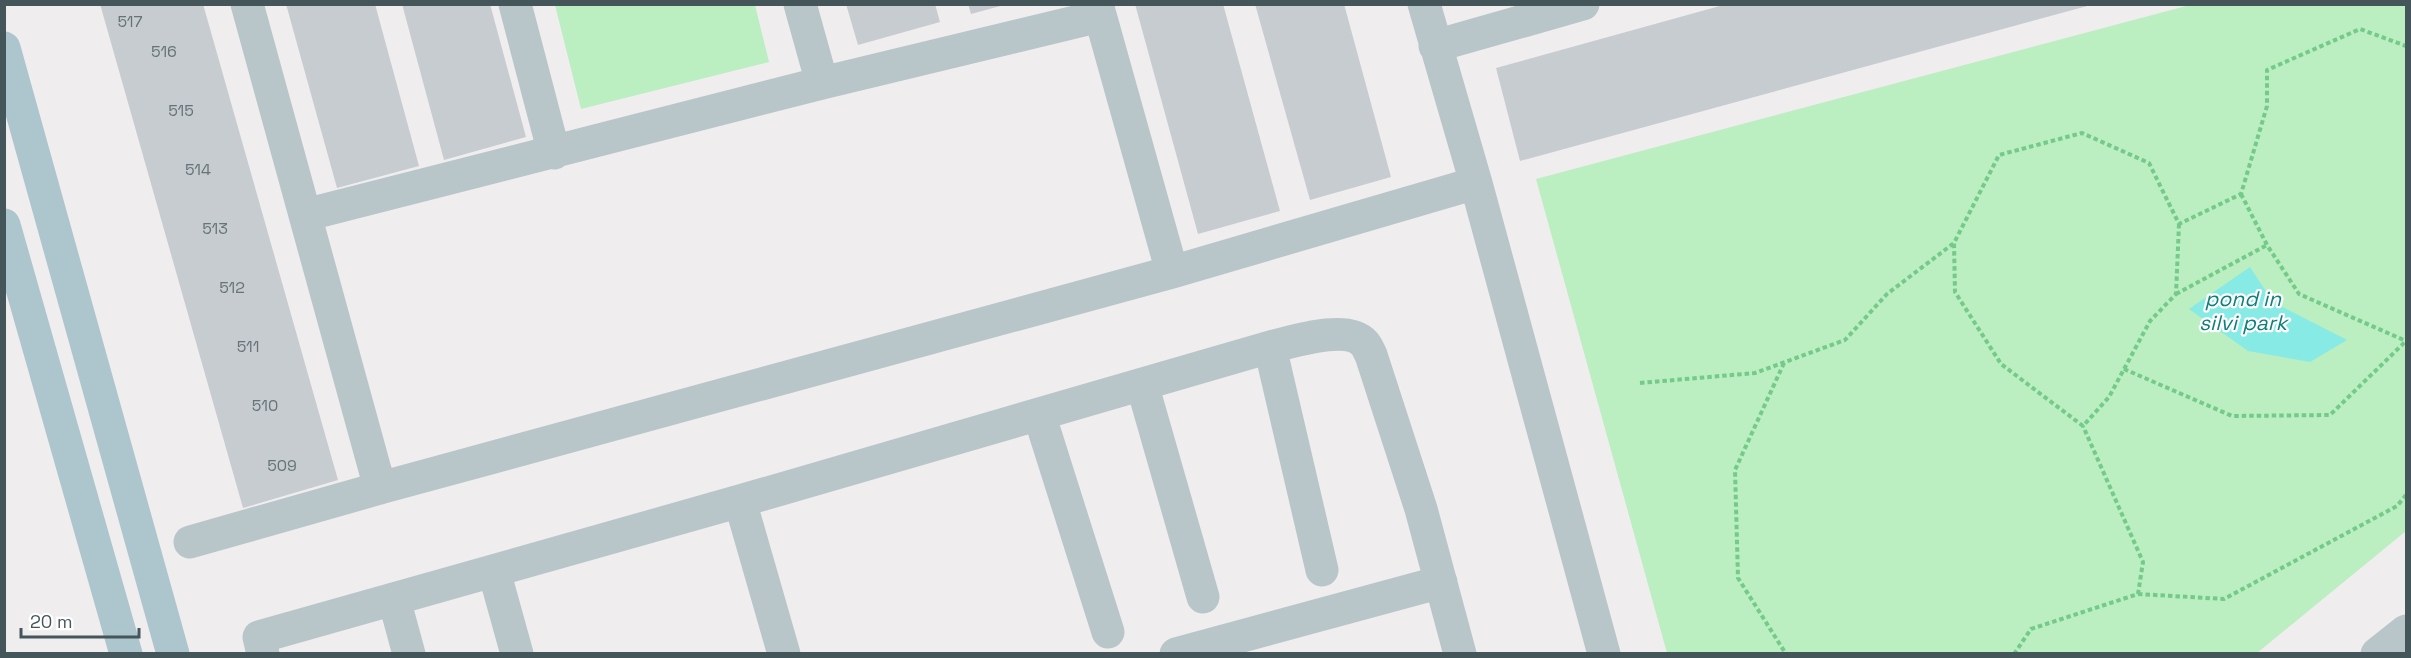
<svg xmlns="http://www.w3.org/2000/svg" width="2411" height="658" viewBox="0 0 2411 658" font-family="'Space Grotesk',sans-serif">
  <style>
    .green { fill: #bbeec1 }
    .water { fill: #88eae5 }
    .building { fill: #c7ccd0 }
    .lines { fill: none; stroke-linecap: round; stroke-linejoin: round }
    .path { stroke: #74cb89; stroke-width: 4; stroke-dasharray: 4.5 3; stroke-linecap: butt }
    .minor { stroke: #b8c6ca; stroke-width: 33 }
    .major { stroke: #adc5cc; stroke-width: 33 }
    .labels { text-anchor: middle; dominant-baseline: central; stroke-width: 4.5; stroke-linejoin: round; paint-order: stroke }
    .number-label { font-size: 16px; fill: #667478 }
    .water-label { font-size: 21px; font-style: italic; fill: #0f7f7a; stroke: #fff }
  </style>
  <rect width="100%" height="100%" fill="#f0edee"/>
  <path class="green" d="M 555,5 L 755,5 L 769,62 L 581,109 Z
    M 2190,5 L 2406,5 L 2406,531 L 2257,653 L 1667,653 L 1536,179 Z"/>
  <path class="water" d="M 2250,267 L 2273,302 L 2347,340 L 2310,362 L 2248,351 L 2189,309 Z"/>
  <path class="building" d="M 100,4 L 203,4 L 338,480 L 243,508 Z
    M 286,4 L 375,4 L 419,166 L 337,188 Z
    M 402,4 L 490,4 L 526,137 L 444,160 Z
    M 846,4 L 935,4 L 940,22 L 858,45 Z
    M 968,4 L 1004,4 L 1004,5 L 971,14 Z
    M 1135,4 L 1223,4 L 1280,211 L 1198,234 Z
    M 1255,4 L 1344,4 L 1391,177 L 1310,200 Z
    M 1727,4 L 2091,4 L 2091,5 L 1520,161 L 1496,68 Z"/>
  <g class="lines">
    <path class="path" d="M 2241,194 L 2267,245 L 2299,294 L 2406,341
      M 2179,224 L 2176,294 L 2150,321 L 2109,397 L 2083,426 L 2001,364 L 1955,292 L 1954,243 L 1999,155 L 2082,133 L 2149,163 L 2179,224 L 2241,194 L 2267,106 L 2267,70 L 2360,29 L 2406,46
      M 2176,294 L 2267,245
      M 1784,363 L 1735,470 L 1738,578 L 1786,654
      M 2124,369 L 2232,416 L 2330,415 L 2405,342 L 2406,344
      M 1640,383 L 1755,373 L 1845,340 L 1887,294 L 1954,243
      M 2138,594 L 2224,599 L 2397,506 L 2406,495
      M 2014,654 L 2031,629 L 2138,594 L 2143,562 L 2083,426"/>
    <path class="minor" d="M 247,4 L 380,488
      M 515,4 L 554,153
      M 800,4 L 822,83
      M 1097,4 L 1172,272
      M 1424,4 L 1476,183 L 1604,654
      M 1435,46 L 1583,4
      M 305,215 L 822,83 L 1100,16
      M 1270,347 L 1322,570
      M 1142,384 L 1203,597
      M 1039,414 L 1108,632
      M 740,501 L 784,654
      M 190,542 L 380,488 L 1172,272 L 1476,183
      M 494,571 L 517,654
      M 394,599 L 409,654
      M 263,654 L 259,637 L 740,501 L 1270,347 C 1292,342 1347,324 1364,343 C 1367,346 1369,351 1371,355 L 1421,509 L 1460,654
      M 1176,654 L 1441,582
      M 2377,654 L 2406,631"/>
    <path class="major" d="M 4,48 L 173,654
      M 4,225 L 126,654"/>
  </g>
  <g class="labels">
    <g class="number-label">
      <text x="130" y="21">517</text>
      <text x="164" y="51">516</text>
      <text x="181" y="110">515</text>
      <text x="198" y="169">514</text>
      <text x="215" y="228">513</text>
      <text x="232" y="287">512</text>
      <text x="248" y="346">511</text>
      <text x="265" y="405">510</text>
      <text x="282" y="465">509</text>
    </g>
    <g class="water-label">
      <text x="2243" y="298">pond in<tspan x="2243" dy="24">silvi park</tspan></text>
    </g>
  </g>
  <rect width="2411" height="658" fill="none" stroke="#45565a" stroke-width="12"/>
  <path d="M21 628v9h118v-9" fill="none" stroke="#45565a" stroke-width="3"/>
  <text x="30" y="628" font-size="18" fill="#45565a" stroke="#ffffff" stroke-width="4.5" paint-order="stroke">20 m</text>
</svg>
